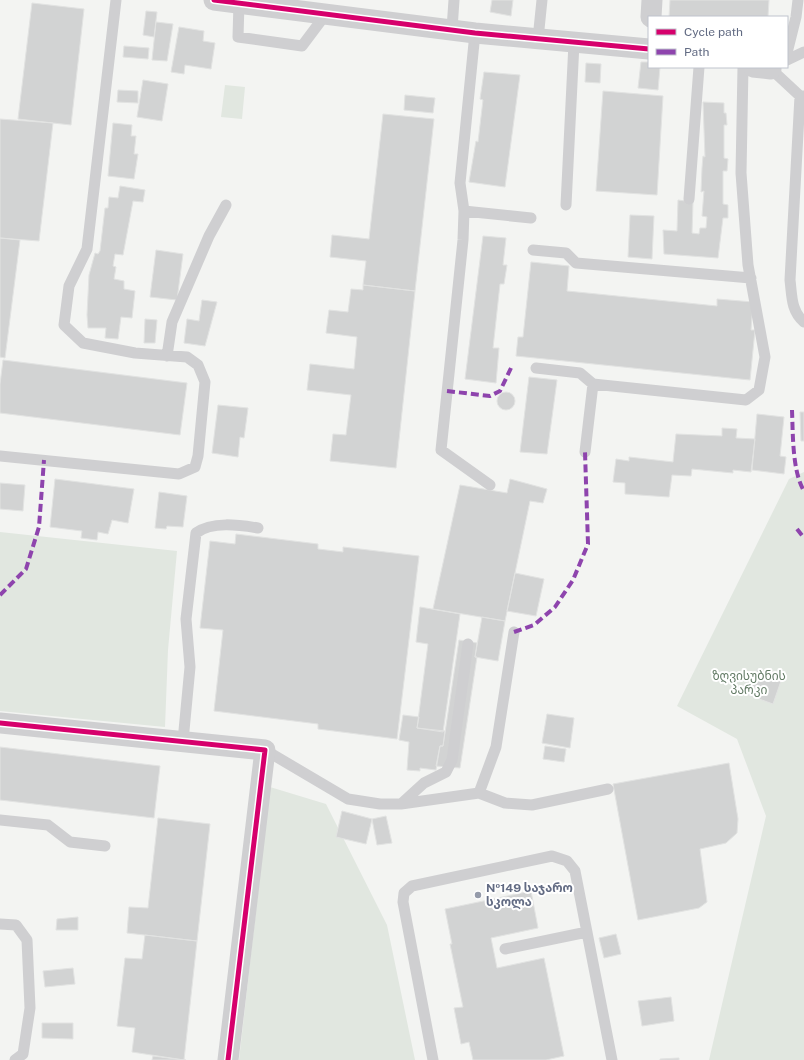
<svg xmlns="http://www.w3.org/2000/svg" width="804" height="1060" viewBox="0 0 804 1060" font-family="'Public Sans','Noto Sans Georgian',sans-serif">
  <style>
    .green { fill: #e1e7e0 }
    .building { fill: #d2d3d3; stroke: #e2e3e2 }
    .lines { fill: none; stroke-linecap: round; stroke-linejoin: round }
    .service { stroke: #cfcfd1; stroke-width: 11 }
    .minor { stroke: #cfcfd1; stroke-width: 21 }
    .quiet { stroke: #8e44ad; stroke-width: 4; stroke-dasharray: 8 4; stroke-linecap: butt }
    .cycleway-casing { stroke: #fff; stroke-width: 8 }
    .cycleway { stroke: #d6006c; stroke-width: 5 }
    .poi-dot { fill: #959baa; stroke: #fff; stroke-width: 1.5 }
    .labels { text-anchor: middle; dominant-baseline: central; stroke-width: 4; stroke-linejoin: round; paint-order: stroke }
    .park-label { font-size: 12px; fill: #627a64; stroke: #fff }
    .poi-label { font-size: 12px; font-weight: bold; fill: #626b83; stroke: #fff; text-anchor: start }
  </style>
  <rect width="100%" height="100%" fill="#f3f4f2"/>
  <path class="green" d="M 225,85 L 245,87 L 242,119 L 221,117 Z
    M 804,472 L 804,1060 L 709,1060 L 766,816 L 737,739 L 677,706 L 789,479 Z
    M 0,532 L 177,551 L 168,650 L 165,727 L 0,711 Z
    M 270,787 L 326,804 L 387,925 L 415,1060 L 239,1060 Z"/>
  <path class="building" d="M 492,0 L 513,0 L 511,16 L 490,12 Z
    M 670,0 L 769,0 L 768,17 L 669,17 Z
    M 32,3 L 84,9 L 71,125 L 18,119 Z
    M 146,11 L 157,12 L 154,37 L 143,35 Z
    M 156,22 L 173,24 L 167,61 L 152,60 Z
    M 179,27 L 204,31 L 203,41 L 215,43 L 211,69 L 185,65 L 184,74 L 171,72 Z
    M 124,46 L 149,48 L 148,59 L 123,57 Z
    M 641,62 L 649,62 L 649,67 L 660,67 L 658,90 L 638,88 Z
    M 586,63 L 601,64 L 600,83 L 585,82 Z
    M 484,72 L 520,75 L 505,187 L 469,182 L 476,141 L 478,142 L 483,100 L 480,99 Z
    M 143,80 L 168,84 L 162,121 L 137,117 Z
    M 118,90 L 138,91 L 138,103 L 117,102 Z
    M 603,91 L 663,96 L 657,195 L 596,191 Z
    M 405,95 L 435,98 L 433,113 L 404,110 Z
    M 703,102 L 724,103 L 724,113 L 726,113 L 727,125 L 724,125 L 724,158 L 728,159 L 727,171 L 723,171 L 723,204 L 728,205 L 728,218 L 723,218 L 718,258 L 664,254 L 663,230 L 677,231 L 678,200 L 693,202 L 692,233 L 699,234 L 700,228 L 706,228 L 707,217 L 702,216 L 704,191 L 701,192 L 702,168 L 703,156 L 705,157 Z
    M 383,114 L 434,119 L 415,291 L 363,285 L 366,261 L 330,257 L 332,235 L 369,239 Z
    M 0,119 L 53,123 L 39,241 L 0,238 Z
    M 113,123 L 132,125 L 131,136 L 136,136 L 134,154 L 138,154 L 134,179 L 108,176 Z
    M 120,186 L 145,190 L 143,202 L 133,201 L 123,255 L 115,254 L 113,266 L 116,267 L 114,279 L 124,281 L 124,289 L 135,291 L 132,318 L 121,317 L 118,339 L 105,338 L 106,328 L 88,328 L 87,315 L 89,275 L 95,253 L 98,254 L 100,251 L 105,208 L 108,208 L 109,197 L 118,198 Z
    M 630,215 L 654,216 L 652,259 L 628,257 Z
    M 483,236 L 506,238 L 503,265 L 507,265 L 504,284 L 500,284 L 493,348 L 499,348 L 496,383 L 465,379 Z
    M 0,238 L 20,240 L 5,358 L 0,357 Z
    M 156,250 L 183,254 L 177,300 L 150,297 Z
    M 531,262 L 569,266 L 567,291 L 717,306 L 717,299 L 753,302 L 751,330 L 755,330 L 750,380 L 516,356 L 518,337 L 523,337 Z
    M 363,285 L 415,291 L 396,468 L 330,461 L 333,434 L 346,435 L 351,395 L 307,390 L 310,364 L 354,369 L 357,337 L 326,333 L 329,310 L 348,312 L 351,289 L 363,290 Z
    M 202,300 L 217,302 L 205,346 L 184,343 L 187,319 L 199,321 Z
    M 145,319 L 157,320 L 155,343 L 144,343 Z
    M 3,360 L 187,383 L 180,435 L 0,413 L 0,384 Z
    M 529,377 L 557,380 L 547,454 L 520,452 Z
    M497 401a9 9 0 1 1 18 0a9 9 0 1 1-18 0Z
    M 218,405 L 248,408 L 244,438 L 240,437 L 238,457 L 212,453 Z
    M 800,412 L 804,412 L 804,441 L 801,441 Z
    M 757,414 L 784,417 L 780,456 L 786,457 L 784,474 L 752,470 Z
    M 722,428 L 737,429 L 736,438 L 755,439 L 751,472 L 733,470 L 733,473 L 692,469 L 691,476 L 672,475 L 669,497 L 625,494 L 625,483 L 613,482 L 616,459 L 629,461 L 629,457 L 673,462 L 676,434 L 722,436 Z
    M 55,479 L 134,489 L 128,523 L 112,520 L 108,534 L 98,532 L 97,540 L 81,538 L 82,531 L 50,527 Z
    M 510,479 L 547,489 L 543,503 L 530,501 L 505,621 L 433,609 L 460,485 L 507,493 Z
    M 0,483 L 25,485 L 23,511 L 0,509 Z
    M 159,492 L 187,496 L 183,527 L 167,526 L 166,529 L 155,528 Z
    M 236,534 L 318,544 L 318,549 L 343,552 L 343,547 L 419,556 L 397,739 L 318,729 L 318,724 L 214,711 L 223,630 L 200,628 L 210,541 L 235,544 Z
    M 515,573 L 544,579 L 536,616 L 507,611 Z
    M 420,607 L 460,614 L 443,732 L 417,728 L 428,644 L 416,642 Z
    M 482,617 L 505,621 L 498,661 L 475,657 Z
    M 459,640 L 477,643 L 475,657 L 477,657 L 460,768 L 436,766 L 440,746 L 443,746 Z
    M 757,669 L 782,678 L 773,704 L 748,695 Z
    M 547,714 L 574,718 L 570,748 L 542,743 Z
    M 403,715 L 419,717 L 417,728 L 445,731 L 443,746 L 440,746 L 436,770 L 420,768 L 420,771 L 407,770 L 409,742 L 399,740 Z
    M 545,746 L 566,749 L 564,762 L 543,759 Z
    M 0,747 L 160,766 L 154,818 L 0,800 Z
    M 729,763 L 738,819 L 737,833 L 726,843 L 700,849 L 707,902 L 699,908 L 638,920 L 613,784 Z
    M 342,811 L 372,819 L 366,844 L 336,837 Z
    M 386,816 L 392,843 L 377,845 L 372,819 Z
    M 158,818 L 210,824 L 197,941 L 127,933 L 129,907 L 148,908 Z
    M 531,891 L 538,928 L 491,938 L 497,968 L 544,958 L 564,1056 L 546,1060 L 473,1060 L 469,1042 L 461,1044 L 454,1008 L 463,1007 L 450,944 L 452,944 L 445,909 Z
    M 78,917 L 78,930 L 56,930 L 57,919 Z
    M 616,934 L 621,954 L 604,958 L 599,938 Z
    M 145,935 L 197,941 L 184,1060 L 132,1052 L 135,1028 L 117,1026 L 125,958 L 142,959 Z
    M 73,968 L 75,984 L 45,987 L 43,971 Z
    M 671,997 L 674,1021 L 642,1026 L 638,1001 Z
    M 42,1023 L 73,1023 L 73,1039 L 42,1038 Z
    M 153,1056 L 184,1060 L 186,1060 L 152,1060 Z
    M 679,1058 L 679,1060 L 660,1060 L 660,1059 Z"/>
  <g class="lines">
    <path class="service" d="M 239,3 L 238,37 L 302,46 L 326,14
      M 452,29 L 454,0
      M 475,33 L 460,183 L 464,211 L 463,240 L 441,450 L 490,485
      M 538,39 L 542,0
      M 787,53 L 796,17 L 798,0
      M 787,60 L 804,52
      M 774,67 L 771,69 L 800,96 L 804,96
      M 800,96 L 790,280 C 792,296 791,311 804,322
      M 689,199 L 699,67
      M 566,205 L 574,43
      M 464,211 L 531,218
      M 533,250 L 566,253 L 576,263 L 751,278
      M 167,356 L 172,322 L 209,236 L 226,205
      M 536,368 L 580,373 L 593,384 L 746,400 L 759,390 L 765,357 L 748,265 L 741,173 L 743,67
      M 585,452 L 593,384
      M 0,456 L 179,474 L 195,467 L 198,456 L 205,382 L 198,365 L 187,357 L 135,353 L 83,343 L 64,325 L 69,286 L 87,249 L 116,0
      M 183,741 L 190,667 L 186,619 L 196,533 C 212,521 239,525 258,528
      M 265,750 L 348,799 L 380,804 L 401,804 L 479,793 L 496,747 L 514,632
      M 479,793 L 505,803 L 532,805 L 608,789
      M 401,804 L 424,783 L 446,772 L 452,760 L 468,644
      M 0,820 L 48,825 L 70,842 L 105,846
      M 0,924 L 16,925 L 27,940 L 30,1008 L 23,1054 L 15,1060
      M 505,949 L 587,932
      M 433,1060 L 403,902 L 404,893 L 412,886 L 552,856 L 567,861 L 575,871 L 612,1060"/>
    <path class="minor" d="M 214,0 L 475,33 L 649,49
      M 651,17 L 652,0
      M 753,67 L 771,69
      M 0,723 L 265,750 L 228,1060"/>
    <path class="quiet" d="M 447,391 L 490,396 L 500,391 L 511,368
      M 792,410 C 793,433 792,471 804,491
      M 797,529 L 804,538
      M 0,595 L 26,569 L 39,527 L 44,460
      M 514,632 L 534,625 L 555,607 L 573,580 L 588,544 L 585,452"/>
    <g class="cycleway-casing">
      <path id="cycleway" d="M 214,0 L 475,33 L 649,49
        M 0,723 L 265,750 L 228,1060"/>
    </g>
    <use href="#cycleway" class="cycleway"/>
  </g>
  <circle class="poi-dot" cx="478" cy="895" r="4"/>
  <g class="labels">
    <g class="park-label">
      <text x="749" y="676">ზღვისუბნის<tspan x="749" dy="14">პარკი</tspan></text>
    </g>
    <g class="poi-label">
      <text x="486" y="888">№149 საჯარო<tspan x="486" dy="14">სკოლა</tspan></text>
    </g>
  </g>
  <rect x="648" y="16" width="140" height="52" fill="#ffffff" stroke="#c0c4cd"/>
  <rect x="656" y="29" width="20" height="6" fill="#d6006c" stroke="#c0c4cd"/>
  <text x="684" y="36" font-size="12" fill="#626b83">Cycle path</text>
  <rect x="656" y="49" width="20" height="6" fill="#8e44ad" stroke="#c0c4cd"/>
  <text x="684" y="56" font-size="12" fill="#626b83">Path</text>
</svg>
